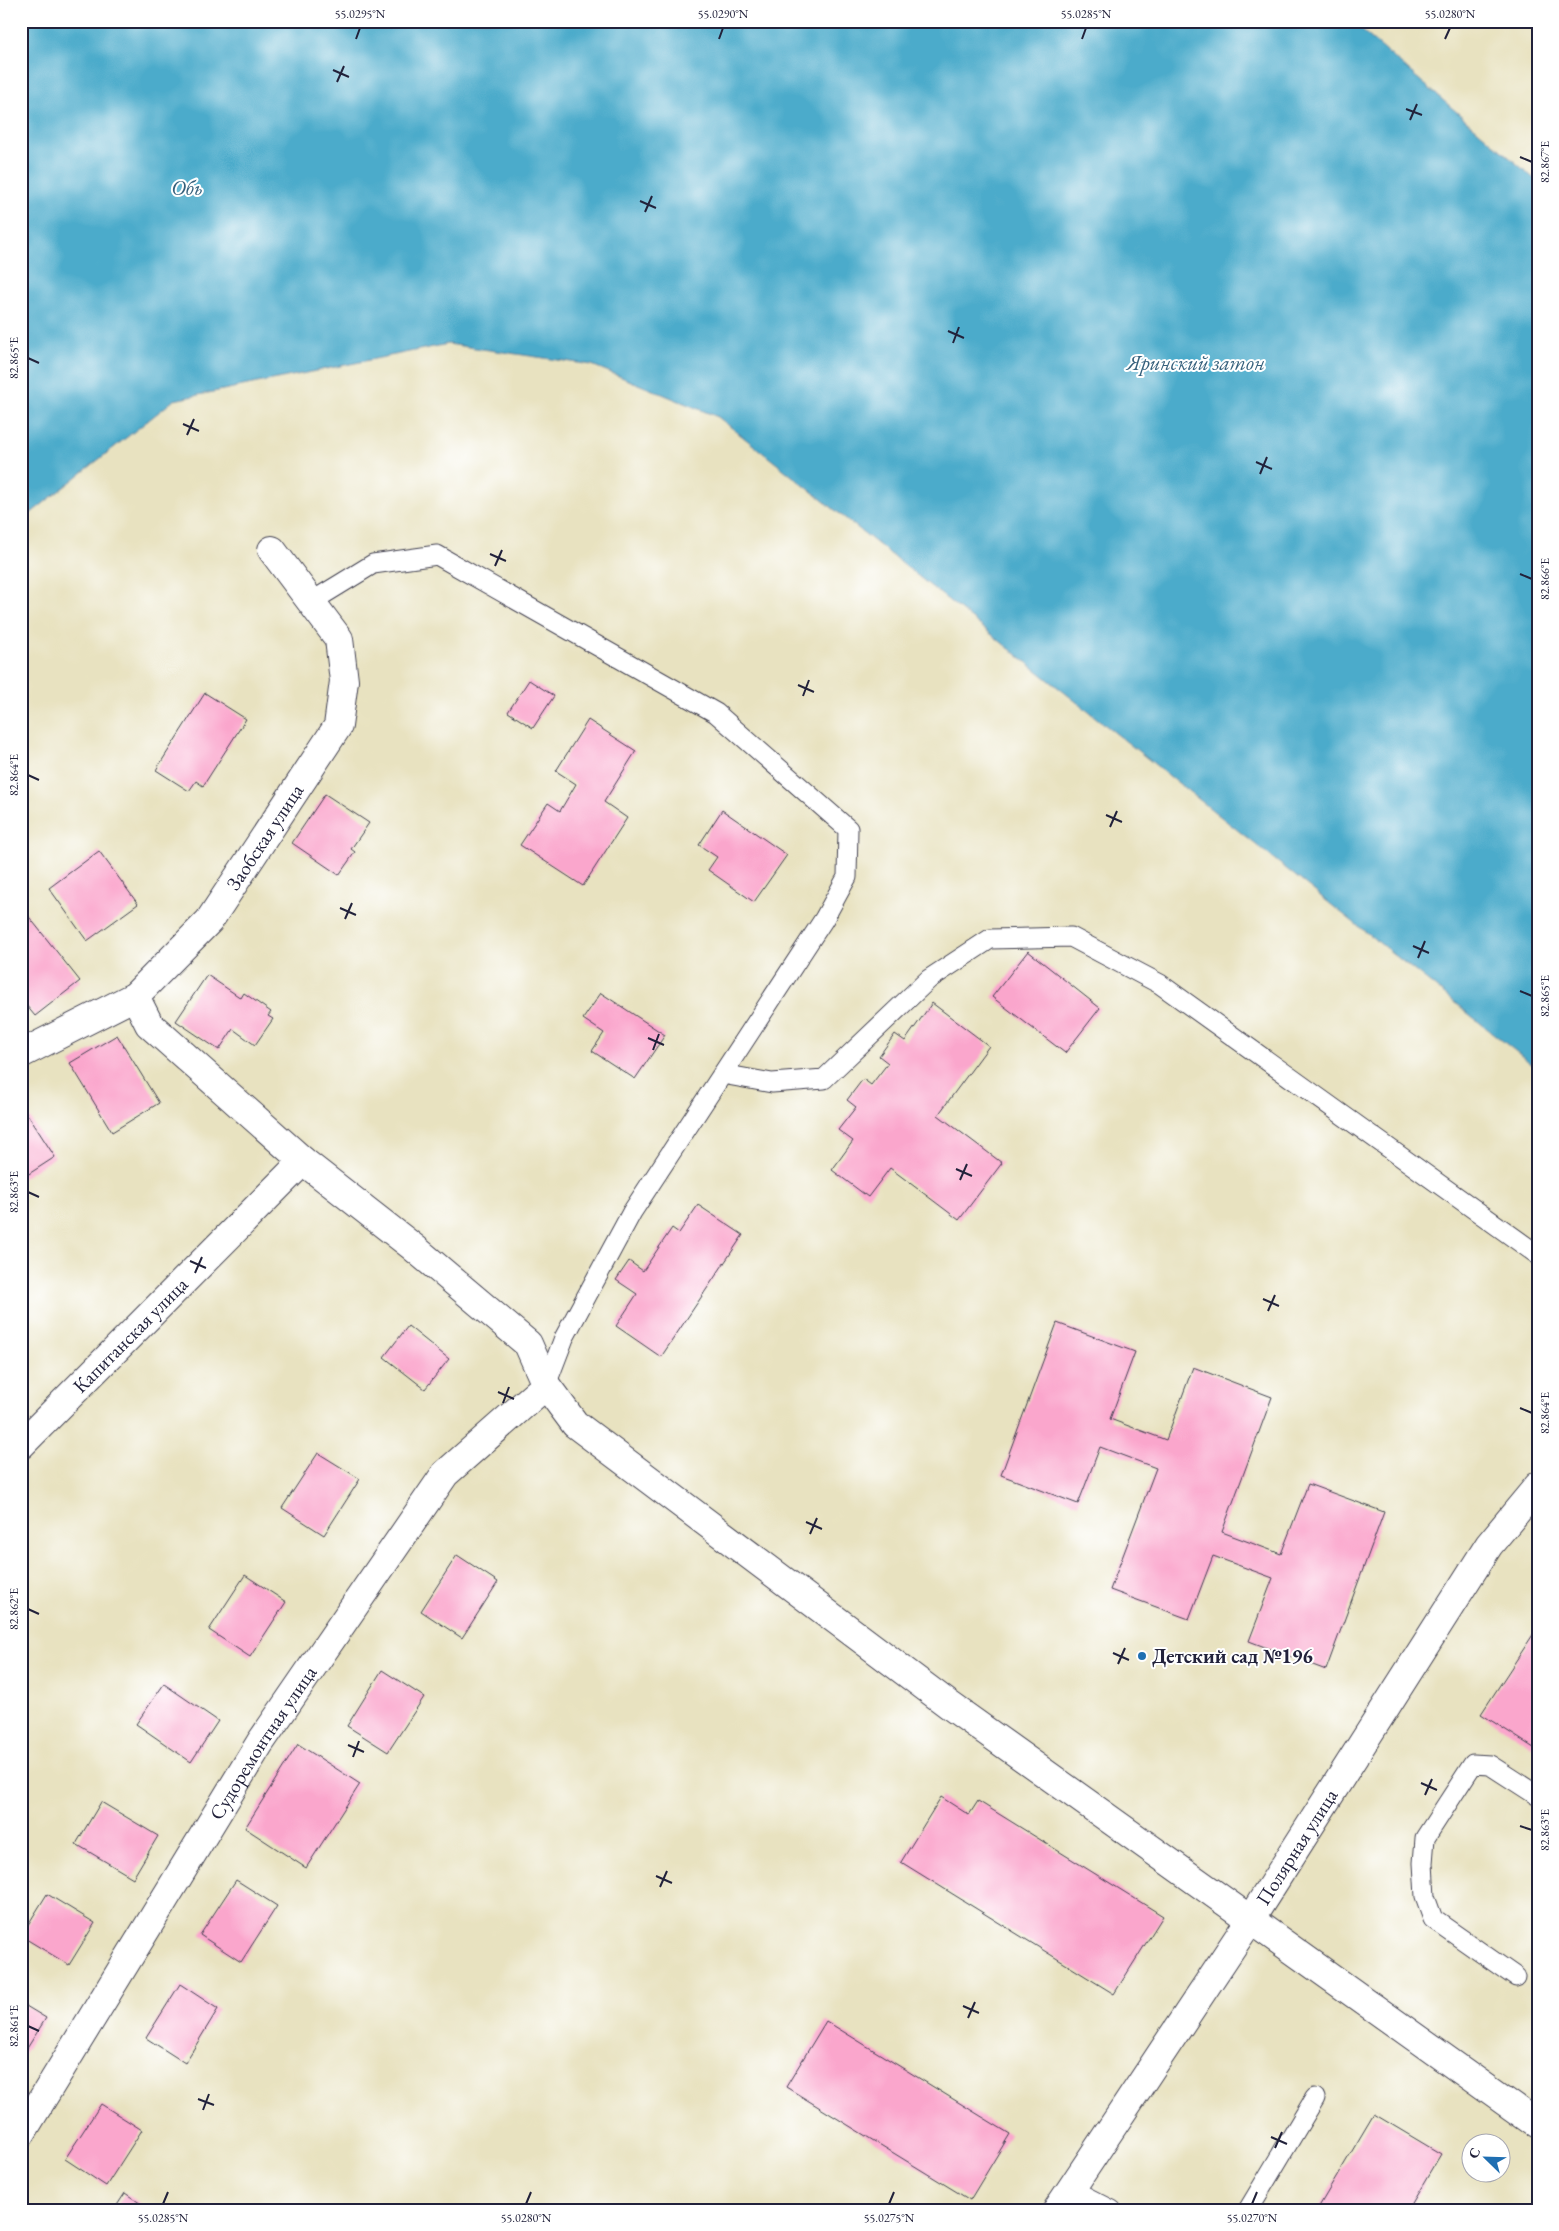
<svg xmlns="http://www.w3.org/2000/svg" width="1559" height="2231" viewBox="0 0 1559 2231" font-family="'EB Garamond',serif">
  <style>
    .water { fill: #4cabcb; stroke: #376683 }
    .building { fill: #faa6cc }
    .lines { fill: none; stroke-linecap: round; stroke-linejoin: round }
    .lane-casing { stroke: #403f4f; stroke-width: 21 }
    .street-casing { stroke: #403f4f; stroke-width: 30 }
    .lane { stroke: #fff; stroke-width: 19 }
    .street { stroke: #fff; stroke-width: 28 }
    .ticks { fill: none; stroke: #22223b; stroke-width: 2 }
    .poi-dot { fill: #1f6fb2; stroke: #fff; stroke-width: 2 }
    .labels { text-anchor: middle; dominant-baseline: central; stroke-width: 4; stroke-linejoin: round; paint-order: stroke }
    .street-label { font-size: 20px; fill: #22223b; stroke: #fff }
    .poi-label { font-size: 20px; font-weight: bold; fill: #22223b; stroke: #fff; text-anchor: start }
    .water-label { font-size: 21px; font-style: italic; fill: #35607c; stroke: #fff }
    .neatline { fill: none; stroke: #22223b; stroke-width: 2 }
    .ticks-label { font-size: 12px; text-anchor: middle; fill: #22223b }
  </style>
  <rect width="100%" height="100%" fill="#fff"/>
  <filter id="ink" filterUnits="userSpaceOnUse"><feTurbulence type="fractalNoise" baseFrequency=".02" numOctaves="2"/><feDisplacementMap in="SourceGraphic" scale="10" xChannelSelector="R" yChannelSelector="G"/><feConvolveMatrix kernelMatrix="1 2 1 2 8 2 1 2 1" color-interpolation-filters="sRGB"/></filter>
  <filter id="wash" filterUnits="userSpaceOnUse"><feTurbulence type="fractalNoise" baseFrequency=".0096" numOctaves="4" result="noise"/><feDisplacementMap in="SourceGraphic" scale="20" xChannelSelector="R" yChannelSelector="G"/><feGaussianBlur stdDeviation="1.12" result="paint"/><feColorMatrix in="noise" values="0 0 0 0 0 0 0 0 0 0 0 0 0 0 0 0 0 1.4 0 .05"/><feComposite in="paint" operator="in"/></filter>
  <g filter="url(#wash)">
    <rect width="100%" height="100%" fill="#e8e2c0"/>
    <path class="water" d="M 21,21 L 1351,21 L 1538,182 L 1538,1069 L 718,417 L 592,365 L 448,344 L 174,400 L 21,521 Z"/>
    <g id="blocks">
      <path class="building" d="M 529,680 L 554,696 L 533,728 L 508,712 Z
        M 205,693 L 246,719 L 203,786 L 196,781 L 189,791 L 156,770 Z
        M 588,720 L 636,751 L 604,802 L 627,818 L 583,886 L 520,845 L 548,803 L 560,811 L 576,784 L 556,771 Z
        M 325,794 L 369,823 L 351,849 L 355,852 L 339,875 L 292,843 Z
        M 722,810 L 787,855 L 754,902 L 708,870 L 717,857 L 699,845 Z
        M 99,851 L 138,904 L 87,941 L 49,888 Z
        M 26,913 L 80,981 L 35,1016 L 21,999 L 21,917 Z
        M 1028,951 L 1100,1008 L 1065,1053 L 992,997 Z
        M 207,975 L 241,998 L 244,993 L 271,1012 L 268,1016 L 273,1019 L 255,1045 L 233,1029 L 219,1050 L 176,1021 Z
        M 601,993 L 665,1035 L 635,1079 L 592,1051 L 604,1033 L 583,1019 Z
        M 932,1003 L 989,1046 L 938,1115 L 1002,1163 L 959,1220 L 890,1168 L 868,1197 L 832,1170 L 853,1141 L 838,1130 L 856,1107 L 847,1100 L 863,1079 L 871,1085 L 888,1063 L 879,1056 L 895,1034 L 905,1041 Z
        M 117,1035 L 159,1103 L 112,1132 L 70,1063 Z
        M 26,1112 L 55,1157 L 21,1179 L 21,1115 Z
        M 698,1205 L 743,1235 L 661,1357 L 616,1326 L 637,1294 L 616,1280 L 629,1261 L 643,1271 L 672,1228 L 679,1233 Z
        M 1057,1323 L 1135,1352 L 1110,1419 L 1166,1440 L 1193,1367 L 1272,1397 L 1222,1532 L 1281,1554 L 1308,1484 L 1384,1512 L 1326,1670 L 1249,1641 L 1273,1578 L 1213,1556 L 1189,1619 L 1110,1590 L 1156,1468 L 1100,1447 L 1078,1504 L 1001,1475 Z
        M 408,1326 L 449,1359 L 425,1389 L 384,1357 Z
        M 318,1453 L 360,1479 L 324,1535 L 282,1508 Z
        M 457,1555 L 498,1582 L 462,1638 L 421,1611 Z
        M 245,1575 L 286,1602 L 250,1657 L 209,1630 Z
        M 1538,1627 L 1538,1748 L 1537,1750 L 1481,1714 Z
        M 382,1670 L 424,1697 L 388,1752 L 347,1726 Z
        M 164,1684 L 218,1721 L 191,1762 L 136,1724 Z
        M 298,1744 L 360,1784 L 306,1868 L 245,1828 Z
        M 941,1797 L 969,1815 L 978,1801 L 1163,1916 L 1114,1994 L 901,1862 Z
        M 101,1802 L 158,1836 L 133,1878 L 76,1844 Z
        M 236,1880 L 277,1906 L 241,1962 L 200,1935 Z
        M 47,1894 L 95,1923 L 69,1965 L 21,1936 Z
        M 180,1984 L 218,2009 L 185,2063 L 146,2038 Z
        M 21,2003 L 46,2018 L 21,2058 Z
        M 826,2021 L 1010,2134 L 970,2200 L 786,2087 Z
        M 101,2104 L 142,2130 L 106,2186 L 65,2159 Z
        M 1374,2114 L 1441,2154 L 1408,2210 L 1317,2210 Z
        M 125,2193 L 150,2210 L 114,2210 Z"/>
    </g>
  </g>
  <g filter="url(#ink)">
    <use href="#blocks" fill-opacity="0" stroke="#403f4f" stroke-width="1"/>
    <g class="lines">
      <g class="lane-casing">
        <path id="lane" d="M 311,602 L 373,564 L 437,555 L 716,713 L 848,829 L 847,877 L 824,919 L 632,1212 L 564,1338 L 546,1385
          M 722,1074 L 772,1083 L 824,1079 L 929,979 L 990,939 L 1071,937 L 1160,984 L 1538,1255
          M 1516,1977 L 1433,1919 L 1425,1897 L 1423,1863 L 1425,1838 L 1473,1764 L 1490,1765 L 1538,1796
          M 1071,2189 L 1112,2210
          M 1248,2210 L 1315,2098"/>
      </g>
      <g class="street-casing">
        <g id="street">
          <path d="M 135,996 L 149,1024 L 303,1161 L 413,1247 L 528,1344 L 546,1385 L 575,1424 L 948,1704 L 1538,2125"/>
          <path id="s1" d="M 21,1054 L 135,996 L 209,921 L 338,726 L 344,681 L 339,639 L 272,550"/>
          <path id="s2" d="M 21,1445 L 303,1161"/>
          <path id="s3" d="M 21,2134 L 260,1743 L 445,1474 L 546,1385"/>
          <path id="s4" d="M 1057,2210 L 1250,1920 L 1489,1545 L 1538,1486"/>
        </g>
      </g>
      <use href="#lane" class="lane"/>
      <use href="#street" class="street"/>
    </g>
  </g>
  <path class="ticks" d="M 356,39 L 360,28M 719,39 L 723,28M 1082,39 L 1086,28M 1445,39 L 1450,28M 333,70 L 349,77M 337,82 L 344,66M 1406,109 L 1422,115M 1410,120 L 1417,104M 1520,157 L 1532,162M 640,201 L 656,208M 645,212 L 652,196M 948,331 L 964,338M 953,343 L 959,327M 28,358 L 39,363M 183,424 L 199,431M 187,435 L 194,419M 1256,462 L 1272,469M 1260,474 L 1267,457M 490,554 L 506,561M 495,566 L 502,550M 1520,574 L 1532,579M 798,685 L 814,692M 803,696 L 809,680M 28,775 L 39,780M 1106,815 L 1122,822M 1110,827 L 1117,811M 340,908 L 356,915M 345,919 L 352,903M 1413,946 L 1429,953M 1418,958 L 1425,941M 1520,991 L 1532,996M 648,1038 L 664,1045M 653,1050 L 659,1034M 956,1169 L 972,1176M 960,1180 L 967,1164M 28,1192 L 39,1197M 190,1261 L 206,1268M 195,1273 L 202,1257M 1263,1299 L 1279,1306M 1268,1311 L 1275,1295M 498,1392 L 514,1399M 503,1403 L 509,1387M 1520,1408 L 1532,1413M 806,1522 L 822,1529M 810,1534 L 817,1518M 28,1609 L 39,1614M 1113,1653 L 1129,1660M 1118,1664 L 1125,1648M 348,1745 L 364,1752M 353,1757 L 359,1741M 1421,1783 L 1437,1790M 1425,1795 L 1432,1779M 1520,1826 L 1532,1830M 656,1876 L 672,1883M 660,1887 L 667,1871M 963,2006 L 979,2013M 968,2018 L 975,2002M 28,2026 L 39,2031M 198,2099 L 214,2105M 203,2110 L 209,2094M 1271,2137 L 1287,2144M 1275,2148 L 1282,2132M 163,2204 L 168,2192M 526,2204 L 531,2192M 889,2204 L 894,2192M 1252,2204 L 1257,2192"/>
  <circle class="poi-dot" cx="1142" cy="1656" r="5"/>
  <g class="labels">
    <g class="street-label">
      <text stroke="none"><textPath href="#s1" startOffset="334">Заобская улица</textPath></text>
      <text stroke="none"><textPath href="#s2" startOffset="155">Капитанская улица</textPath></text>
      <text stroke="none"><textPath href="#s3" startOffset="460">Судоремонтная улица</textPath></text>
      <text stroke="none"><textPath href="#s4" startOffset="435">Полярная улица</textPath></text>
    </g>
    <g class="poi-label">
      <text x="1152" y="1656">Детский сад №196</text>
    </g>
    <g class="water-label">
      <text x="187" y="187">Обь</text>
      <text x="1196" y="362">Яринский затон</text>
    </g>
  </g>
  <rect width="1559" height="2231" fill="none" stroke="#fff" stroke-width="55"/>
  <g transform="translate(1486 2158) rotate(293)"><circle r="24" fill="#ffffff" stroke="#a7a7b1"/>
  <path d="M0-4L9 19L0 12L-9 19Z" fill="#1f6fb2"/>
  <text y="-8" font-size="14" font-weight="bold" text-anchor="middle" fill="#22223b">С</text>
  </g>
  <rect x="28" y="28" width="1504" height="2176" class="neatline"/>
  <g class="ticks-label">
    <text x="360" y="18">55.0295°N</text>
    <text x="723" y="18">55.0290°N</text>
    <text x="1086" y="18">55.0285°N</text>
    <text x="1450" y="18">55.0280°N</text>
    <text transform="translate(1545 162) rotate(-90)" y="4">82.867°E</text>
    <text transform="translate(14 358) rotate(-90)" y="4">82.865°E</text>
    <text transform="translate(1545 579) rotate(-90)" y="4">82.866°E</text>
    <text transform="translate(14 775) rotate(-90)" y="4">82.864°E</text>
    <text transform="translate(1545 996) rotate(-90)" y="4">82.865°E</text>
    <text transform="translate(14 1192) rotate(-90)" y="4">82.863°E</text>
    <text transform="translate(1545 1413) rotate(-90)" y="4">82.864°E</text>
    <text transform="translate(14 1609) rotate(-90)" y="4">82.862°E</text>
    <text transform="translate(1545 1830) rotate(-90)" y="4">82.863°E</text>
    <text transform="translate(14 2026) rotate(-90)" y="4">82.861°E</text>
    <text x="163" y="2222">55.0285°N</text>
    <text x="526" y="2222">55.0280°N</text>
    <text x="889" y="2222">55.0275°N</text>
    <text x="1252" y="2222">55.0270°N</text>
  </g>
</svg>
